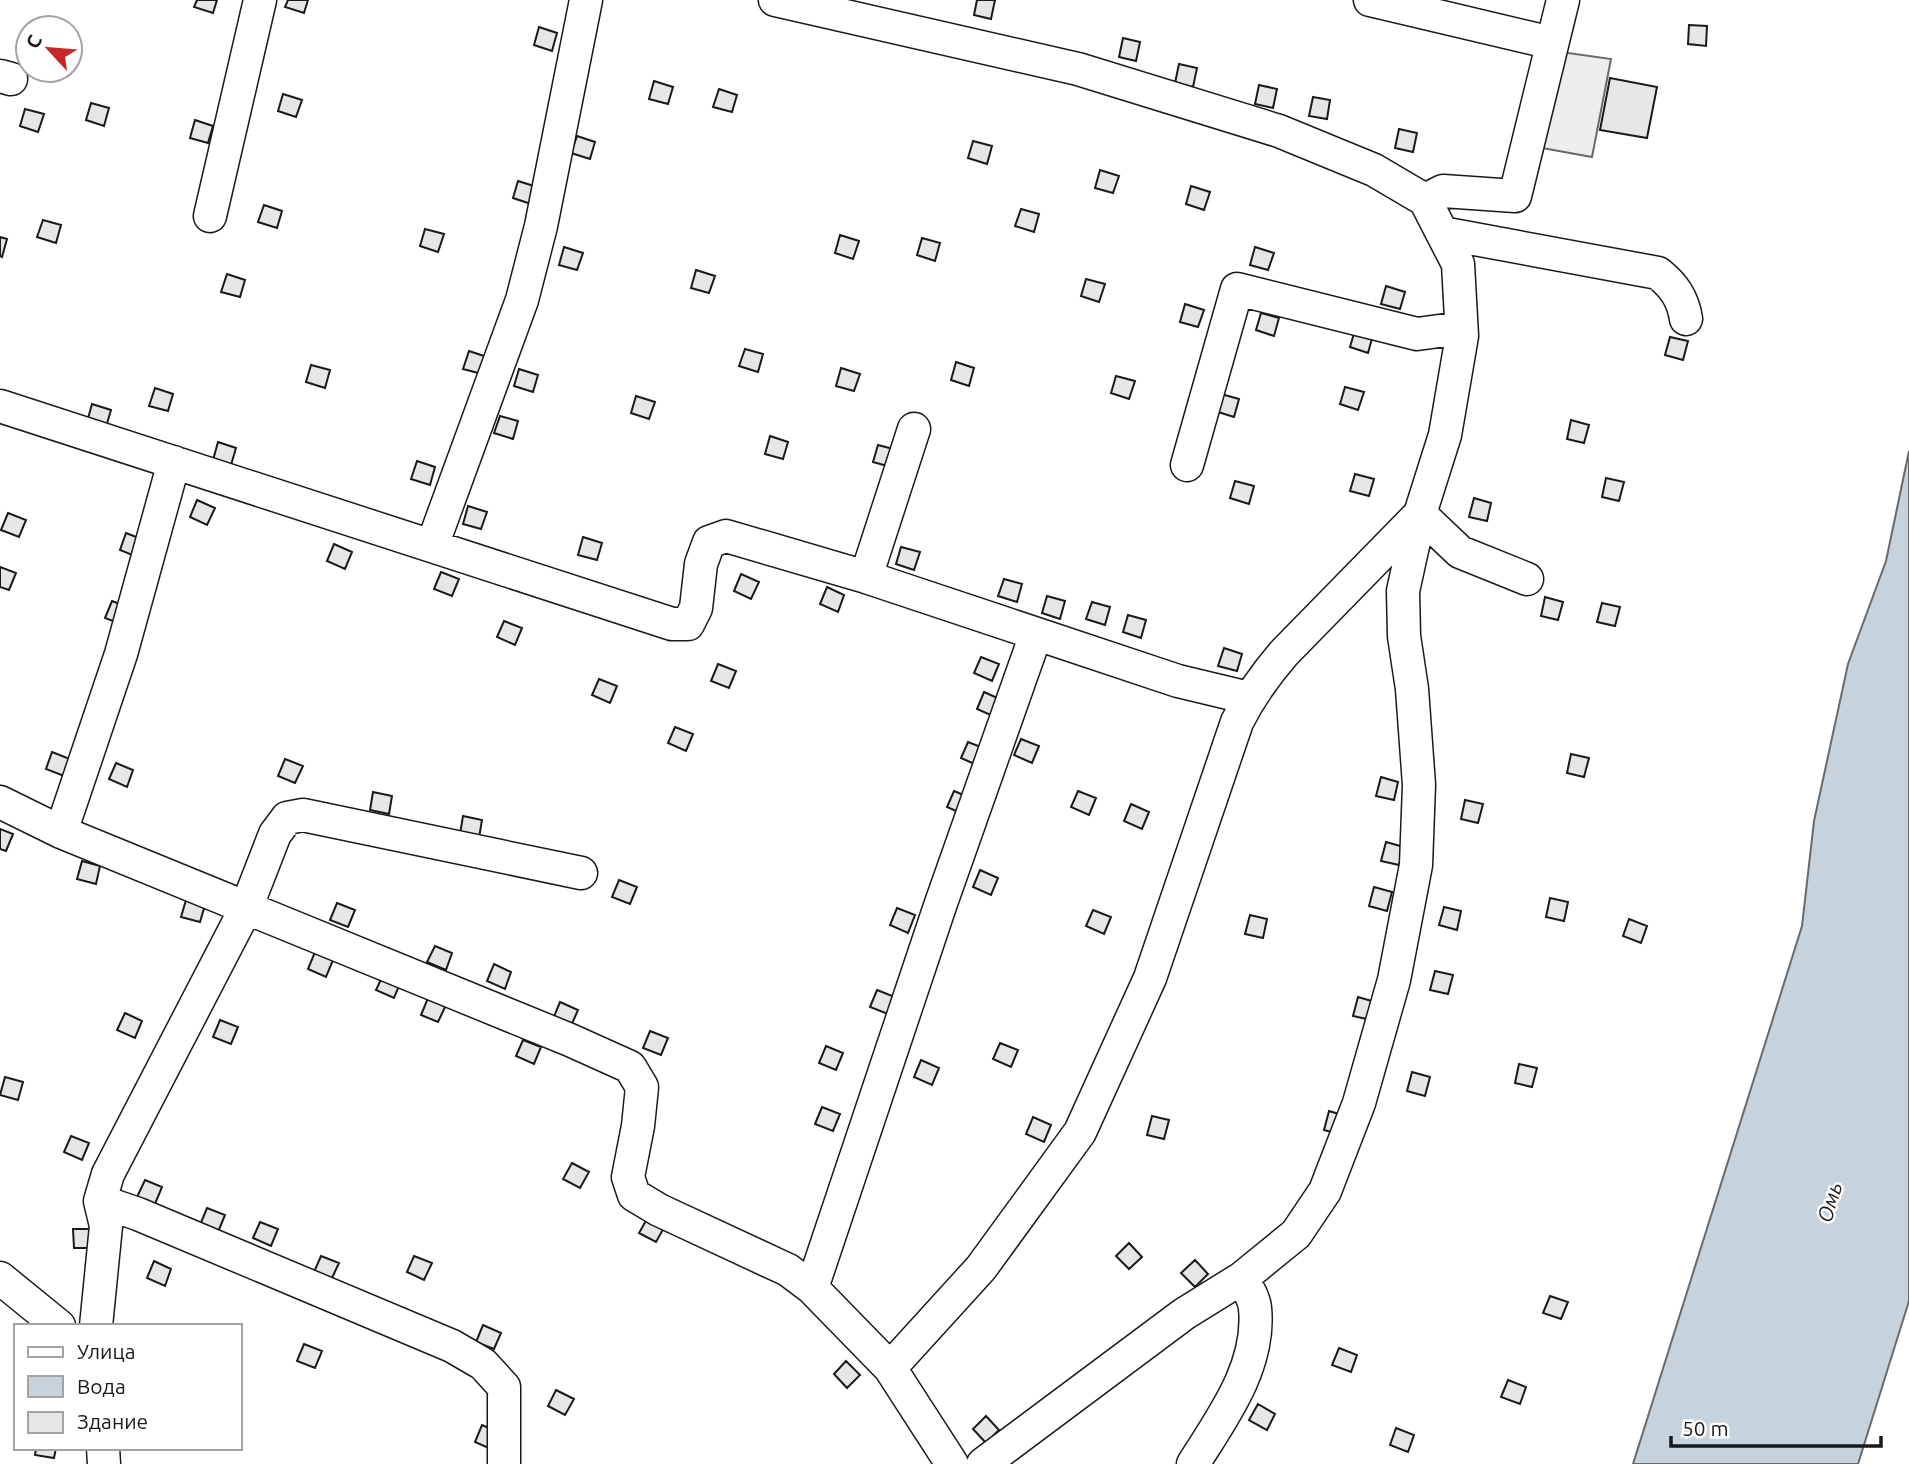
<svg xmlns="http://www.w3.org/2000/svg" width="1909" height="1464" viewBox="0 0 1909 1464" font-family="Ubuntu,sans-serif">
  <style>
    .parking { fill: #ededed; stroke: #6a6a6a; stroke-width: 2 }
    .water { fill: #c6d2dc; stroke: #6a6a6a; stroke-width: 2 }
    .building { fill: #e6e6e6; stroke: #1a1a1a; stroke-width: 2 }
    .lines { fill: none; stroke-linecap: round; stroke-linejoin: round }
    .minor-casing { stroke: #1a1a1a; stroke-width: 35 }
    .minor { stroke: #fff; stroke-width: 32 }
    .labels { text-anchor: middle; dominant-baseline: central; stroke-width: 5; stroke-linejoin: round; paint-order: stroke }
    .water-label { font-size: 21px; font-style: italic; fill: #1a1a1a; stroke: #fff }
  </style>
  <rect width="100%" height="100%" fill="#fff"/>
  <path class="parking" d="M 1554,51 L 1611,59 L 1592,157 L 1531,146 Z"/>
  <path class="water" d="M 1909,451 L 1909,1301 L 1858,1464 L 1633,1464 L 1802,926 L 1814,821 L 1848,664 L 1886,561 Z"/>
  <path class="building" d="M 197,0 L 217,0 L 213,13 L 194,7 Z
    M 288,0 L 308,0 L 304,13 L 285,7 Z
    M 977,0 L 995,0 L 991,19 L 974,15 Z
    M 1689,25 L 1707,26 L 1706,46 L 1688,44 Z
    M 539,27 L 557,33 L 552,51 L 534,45 Z
    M 1123,38 L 1140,42 L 1136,61 L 1119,57 Z
    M 1179,64 L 1197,68 L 1193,87 L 1175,83 Z
    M 1610,78 L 1657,87 L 1647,138 L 1600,130 Z
    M 654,81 L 673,87 L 668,104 L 649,99 Z
    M 1259,85 L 1277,89 L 1273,108 L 1255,104 Z
    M 719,89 L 737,95 L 732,112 L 713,107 Z
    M 283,94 L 302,100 L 296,117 L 278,111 Z
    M 1313,97 L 1330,100 L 1327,119 L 1309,116 Z
    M 91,103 L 109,108 L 104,126 L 86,120 Z
    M 25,109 L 44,114 L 38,132 L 20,126 Z
    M 195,120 L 213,126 L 208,143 L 190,138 Z
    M 1399,129 L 1417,133 L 1413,152 L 1395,148 Z
    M 577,136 L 595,142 L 590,159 L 571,153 Z
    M 973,141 L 992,146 L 987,164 L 968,158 Z
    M 1100,170 L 1119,176 L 1113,193 L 1095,188 Z
    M 518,181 L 537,187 L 531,204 L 513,198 Z
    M 1191,186 L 1210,192 L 1204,210 L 1186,204 Z
    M 264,205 L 282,211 L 277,228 L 258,222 Z
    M 1021,209 L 1039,214 L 1034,232 L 1015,226 Z
    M 43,220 L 61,225 L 56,243 L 37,237 Z
    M 425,229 L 444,234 L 438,252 L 420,246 Z
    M 840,235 L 859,241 L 853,259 L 835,253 Z
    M 0,237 L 7,239 L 2,257 L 0,256 Z
    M 922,238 L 940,243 L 935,261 L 917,255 Z
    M 564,247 L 583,253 L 577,270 L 559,265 Z
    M 1255,247 L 1274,253 L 1268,270 L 1250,265 Z
    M 696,270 L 715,276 L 709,293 L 691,288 Z
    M 227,274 L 245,280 L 240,297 L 221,292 Z
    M 1086,279 L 1105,284 L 1099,302 L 1081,296 Z
    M 1386,286 L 1405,292 L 1400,309 L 1381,304 Z
    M 1185,304 L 1204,310 L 1198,327 L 1180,322 Z
    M 1261,313 L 1279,318 L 1274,336 L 1256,330 Z
    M 1355,330 L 1373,335 L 1368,353 L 1350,347 Z
    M 1670,337 L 1688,341 L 1683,360 L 1665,355 Z
    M 745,349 L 763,354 L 758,372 L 739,366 Z
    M 469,351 L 487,357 L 482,374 L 463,369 Z
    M 956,362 L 974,368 L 969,386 L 951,380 Z
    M 311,365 L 330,370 L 325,388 L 306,382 Z
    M 841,368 L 860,374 L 854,391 L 836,386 Z
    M 519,369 L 538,375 L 533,392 L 514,386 Z
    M 1116,376 L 1135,381 L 1129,399 L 1111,393 Z
    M 1345,387 L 1364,392 L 1358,410 L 1340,404 Z
    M 155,388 L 173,394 L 168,411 L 149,406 Z
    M 1221,394 L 1239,399 L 1234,417 L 1215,411 Z
    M 636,396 L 655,402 L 649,419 L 631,413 Z
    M 92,404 L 111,410 L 106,427 L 87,422 Z
    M 500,416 L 518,421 L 513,439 L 494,433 Z
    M 1571,420 L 1589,425 L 1584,443 L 1567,439 Z
    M 770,436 L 788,442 L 783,459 L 765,454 Z
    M 218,442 L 236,448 L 231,465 L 213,460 Z
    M 878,445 L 897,450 L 891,467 L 873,462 Z
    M 417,461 L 435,467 L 430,485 L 411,479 Z
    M 1355,474 L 1374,479 L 1369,496 L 1350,491 Z
    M 1606,478 L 1624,482 L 1619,501 L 1602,497 Z
    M 1235,481 L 1254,486 L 1249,504 L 1230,498 Z
    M 1474,498 L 1491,503 L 1487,521 L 1469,517 Z
    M 197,500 L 215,508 L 207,525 L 190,517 Z
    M 468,506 L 487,512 L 481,529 L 463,524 Z
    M 8,513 L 26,520 L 19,537 L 1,530 Z
    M 126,533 L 144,540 L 137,557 L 120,550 Z
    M 583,537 L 602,543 L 597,560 L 578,555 Z
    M 334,544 L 352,552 L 345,569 L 327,561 Z
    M 901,547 L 920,552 L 914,570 L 896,564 Z
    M 0,567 L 16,573 L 9,590 L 0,587 Z
    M 441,572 L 459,579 L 452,596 L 434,589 Z
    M 741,574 L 759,582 L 751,599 L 734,591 Z
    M 1004,579 L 1022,584 L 1017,602 L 998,596 Z
    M 827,587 L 844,595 L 838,612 L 820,604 Z
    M 1047,596 L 1065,601 L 1060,619 L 1042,613 Z
    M 1545,597 L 1563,602 L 1558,620 L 1541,616 Z
    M 112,601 L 130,608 L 123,625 L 105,618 Z
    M 1092,602 L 1110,607 L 1105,625 L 1086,619 Z
    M 1602,603 L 1620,607 L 1615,626 L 1597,622 Z
    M 1128,615 L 1146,620 L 1141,638 L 1123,632 Z
    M 504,621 L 522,628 L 515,645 L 497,637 Z
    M 1224,648 L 1242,654 L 1237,671 L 1218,666 Z
    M 981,657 L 999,664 L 992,681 L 974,673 Z
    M 718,664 L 736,671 L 729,688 L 711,681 Z
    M 599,679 L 617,686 L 610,703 L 592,695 Z
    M 984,692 L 1002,700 L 995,717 L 977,709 Z
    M 675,727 L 693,734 L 686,751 L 668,743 Z
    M 1021,739 L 1039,746 L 1032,763 L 1014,755 Z
    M 968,742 L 986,749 L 979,766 L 961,758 Z
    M 52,752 L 70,759 L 64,776 L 46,769 Z
    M 1571,754 L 1589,758 L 1584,777 L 1567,773 Z
    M 285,759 L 303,766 L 295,783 L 278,776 Z
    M 116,763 L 133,770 L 127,787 L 109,779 Z
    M 1381,777 L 1398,782 L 1394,800 L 1376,796 Z
    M 954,791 L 971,798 L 965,815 L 947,807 Z
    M 1078,791 L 1096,798 L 1089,815 L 1071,807 Z
    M 373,792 L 392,796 L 389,814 L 370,810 Z
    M 1465,800 L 1483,804 L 1478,823 L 1461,819 Z
    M 1131,804 L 1149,812 L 1142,829 L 1124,821 Z
    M 463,816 L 482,820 L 479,838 L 460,834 Z
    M 0,829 L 13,834 L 6,851 L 0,849 Z
    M 1386,842 L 1404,847 L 1399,865 L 1381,861 Z
    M 82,861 L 100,866 L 96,884 L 77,879 Z
    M 980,870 L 998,878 L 991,895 L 973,887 Z
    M 619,880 L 637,887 L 630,904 L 612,897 Z
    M 1374,887 L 1392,892 L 1387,911 L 1369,906 Z
    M 1550,898 L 1568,902 L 1564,921 L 1546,917 Z
    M 186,900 L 205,905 L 200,922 L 181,917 Z
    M 337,903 L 355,910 L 348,927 L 330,920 Z
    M 1444,907 L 1461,911 L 1457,930 L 1439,925 Z
    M 897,908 L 915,915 L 908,933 L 890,925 Z
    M 1093,910 L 1111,917 L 1104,934 L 1086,926 Z
    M 1250,915 L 1267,919 L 1263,938 L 1245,934 Z
    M 1629,919 L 1647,926 L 1641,943 L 1623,936 Z
    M 435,946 L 452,953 L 446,970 L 427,962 Z
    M 315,952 L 333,960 L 326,977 L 308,969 Z
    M 494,964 L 511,972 L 505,989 L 487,981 Z
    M 1435,971 L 1453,975 L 1448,994 L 1430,990 Z
    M 384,973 L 401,981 L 394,998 L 376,990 Z
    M 877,990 L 895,997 L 888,1014 L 870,1007 Z
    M 1358,997 L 1375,1002 L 1371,1020 L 1353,1016 Z
    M 428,998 L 446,1005 L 438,1022 L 421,1015 Z
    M 560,1002 L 578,1010 L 571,1026 L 553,1019 Z
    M 125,1013 L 142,1021 L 135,1038 L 117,1030 Z
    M 220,1020 L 238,1027 L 231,1044 L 213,1037 Z
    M 650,1031 L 668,1038 L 661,1055 L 643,1048 Z
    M 523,1040 L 541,1047 L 534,1064 L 516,1056 Z
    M 1000,1043 L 1018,1050 L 1011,1067 L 993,1059 Z
    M 826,1046 L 843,1053 L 836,1070 L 819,1063 Z
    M 921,1060 L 939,1068 L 932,1085 L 914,1077 Z
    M 1519,1064 L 1537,1068 L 1532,1087 L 1515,1083 Z
    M 1412,1072 L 1430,1077 L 1425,1096 L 1407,1091 Z
    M 5,1077 L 23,1082 L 18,1100 L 0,1095 Z
    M 822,1107 L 840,1114 L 833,1131 L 815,1124 Z
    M 1329,1111 L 1346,1116 L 1342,1135 L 1324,1130 Z
    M 1152,1116 L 1169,1120 L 1164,1139 L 1147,1135 Z
    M 1033,1117 L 1051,1125 L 1044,1142 L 1026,1134 Z
    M 71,1136 L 89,1143 L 82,1160 L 64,1152 Z
    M 572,1163 L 589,1172 L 580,1188 L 563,1179 Z
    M 145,1180 L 162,1187 L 155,1204 L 137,1197 Z
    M 207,1208 L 225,1215 L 218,1232 L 200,1225 Z
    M 648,1217 L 665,1226 L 656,1242 L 639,1233 Z
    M 260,1222 L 278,1229 L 271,1246 L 253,1238 Z
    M 73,1229 L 93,1229 L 93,1248 L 74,1248 Z
    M 1129,1243 L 1142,1257 L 1129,1269 L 1116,1256 Z
    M 321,1256 L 339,1263 L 331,1280 L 314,1272 Z
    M 414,1256 L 432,1263 L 424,1280 L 407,1272 Z
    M 1195,1260 L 1208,1274 L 1195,1287 L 1181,1273 Z
    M 154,1261 L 171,1269 L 165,1286 L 147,1278 Z
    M 1550,1296 L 1568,1302 L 1561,1319 L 1543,1313 Z
    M 483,1325 L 501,1333 L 494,1349 L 476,1342 Z
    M 304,1344 L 322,1351 L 315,1368 L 297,1361 Z
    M 1339,1348 L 1357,1355 L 1351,1372 L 1332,1365 Z
    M 846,1361 L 860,1375 L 847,1388 L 834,1374 Z
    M 1508,1380 L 1526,1387 L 1520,1404 L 1501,1397 Z
    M 556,1390 L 574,1399 L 565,1415 L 548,1406 Z
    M 1258,1404 L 1275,1414 L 1267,1430 L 1249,1420 Z
    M 986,1416 L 999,1430 L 986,1443 L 973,1429 Z
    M 482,1425 L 500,1433 L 493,1450 L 475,1442 Z
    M 1396,1428 L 1414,1435 L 1408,1452 L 1390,1445 Z
    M 36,1448 L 56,1448 L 54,1458 L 35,1455 Z"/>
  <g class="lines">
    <g class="minor-casing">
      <path id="minor" d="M 775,0 L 1078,69 L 1279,131 L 1374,170 L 1425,200 L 1458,264 L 1462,336 L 1445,435 L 1420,514 L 1403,591 L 1404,636 L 1412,689 L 1419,785 L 1416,865 L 1394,980 L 1359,1103 L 1325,1191 L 1296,1234 L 1242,1278 L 1184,1314 L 983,1464
        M 1370,0 L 1552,43
        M 0,76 L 11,79
        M 1425,200 L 1443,191 L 1515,196 L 1563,0
        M 210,216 L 260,0
        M 1442,233 L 1658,273 C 1673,285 1683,298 1686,319
        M 0,406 L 672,624 L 688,624 L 696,608 L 701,564 L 709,542 L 726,536 L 866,577 L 1178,681 L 1249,698
        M 1187,465 L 1237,289 L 1417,334 L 1461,328
        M 432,546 L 522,300 L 541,226 L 586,0
        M 866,577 L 914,429
        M 0,802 L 61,832 L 570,1040 L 630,1067 L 642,1087 L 638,1126 L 628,1177 L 634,1195 L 659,1210 L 788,1270 L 812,1288 L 890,1368 L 952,1464
        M 61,832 L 121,654 L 174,462
        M 100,1201 L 138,1214 L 452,1346 L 483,1364 L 504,1387 L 504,1464
        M 0,1278 L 59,1326
        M 812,1288 L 940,906 L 1036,634
        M 96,1326 L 106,1226 L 100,1201 L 108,1174 L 247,906 L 275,834 L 287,818 L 303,815 L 581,873
        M 890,1368 L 981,1268 L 1080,1132 L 1150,978 L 1237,722 C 1250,696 1265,675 1284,653 L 1420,514 L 1460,552 L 1527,579
        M 103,1448 L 104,1464
        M 1193,1464 C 1222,1418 1261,1366 1255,1308 C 1254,1298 1247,1287 1242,1278"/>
    </g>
    <use href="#minor" class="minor"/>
  </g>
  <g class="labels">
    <g class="water-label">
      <text transform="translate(1829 1202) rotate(-73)">Омь</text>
    </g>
  </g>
  <rect x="14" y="1324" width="228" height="126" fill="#ffffff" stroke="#a3a3a3" stroke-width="2"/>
  <rect x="28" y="1347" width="35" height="10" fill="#ffffff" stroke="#a3a3a3" stroke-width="2"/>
  <text x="77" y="1359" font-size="21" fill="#1a1a1a">Улица</text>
  <rect x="28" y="1376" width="35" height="21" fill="#c6d2dc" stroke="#a3a3a3" stroke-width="2"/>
  <text x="77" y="1394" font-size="21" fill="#1a1a1a">Вода</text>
  <rect x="28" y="1412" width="35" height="21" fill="#e6e6e6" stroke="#a3a3a3" stroke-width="2"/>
  <text x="77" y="1429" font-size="21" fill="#1a1a1a">Здание</text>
  <g transform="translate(49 49) rotate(296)"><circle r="33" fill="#ffffff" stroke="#a3a3a3" stroke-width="2"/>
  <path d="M0-5L12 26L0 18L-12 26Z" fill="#c62828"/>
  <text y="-10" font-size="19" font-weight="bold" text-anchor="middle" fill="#1a1a1a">С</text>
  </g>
  <path d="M1671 1436v10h210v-10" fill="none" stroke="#1a1a1a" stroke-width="3.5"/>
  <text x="1682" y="1436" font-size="21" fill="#1a1a1a" stroke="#ffffff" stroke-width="5" paint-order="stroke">50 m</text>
</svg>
